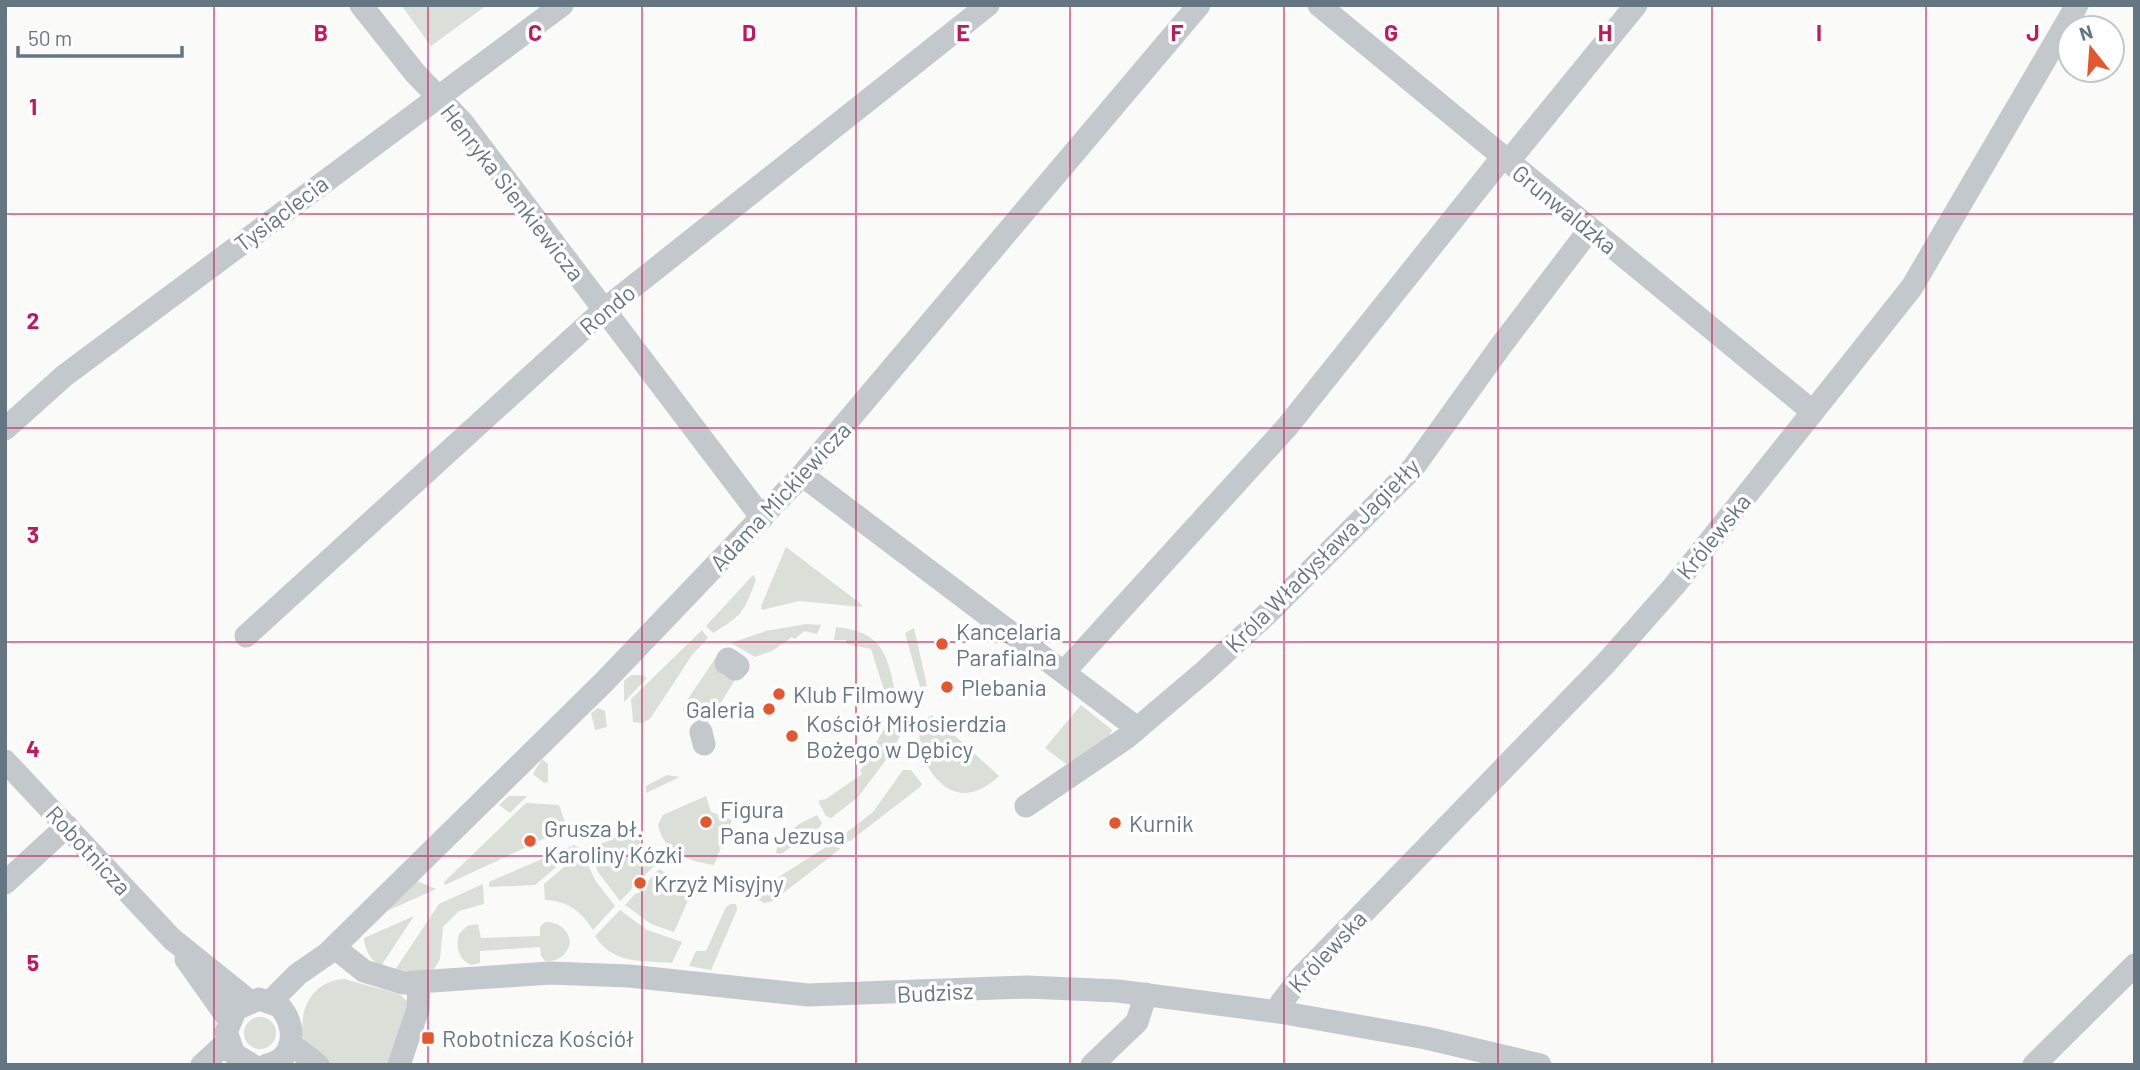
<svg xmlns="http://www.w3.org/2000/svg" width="2140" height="1070" viewBox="0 0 2140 1070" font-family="Barlow,sans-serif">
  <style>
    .green { fill: #dadfd7 }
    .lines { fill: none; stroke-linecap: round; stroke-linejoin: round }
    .minor { stroke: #c3c8cc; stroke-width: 23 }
    .grid { fill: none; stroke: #c2185b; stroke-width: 2; stroke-opacity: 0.55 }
    .poi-dot { fill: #e4572e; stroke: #fff; stroke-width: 2.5 }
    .labels { text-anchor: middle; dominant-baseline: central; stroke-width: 7; stroke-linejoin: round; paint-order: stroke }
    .street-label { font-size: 23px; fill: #657683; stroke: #fff }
    .poi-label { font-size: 23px; fill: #657683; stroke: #fff; text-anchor: start }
    .grid-label { font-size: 23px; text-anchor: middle; font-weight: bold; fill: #c2185b; stroke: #fff; stroke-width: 7; stroke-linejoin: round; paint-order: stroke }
  </style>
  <rect width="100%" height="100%" fill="#fafaf8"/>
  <path class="green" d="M 401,5 L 487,5 L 431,46 Z
    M 786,547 L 861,604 L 862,607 L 799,601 L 762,610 L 761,606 Z
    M 753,575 L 756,580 C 743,613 744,614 713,633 L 706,626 Z
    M 806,624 L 821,625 L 817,634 L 804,631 L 795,639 L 792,637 L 772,651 L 755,657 L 731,643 L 766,631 Z
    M 836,627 C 880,632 887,650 895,692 L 885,693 L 871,649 L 847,644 L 846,640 L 834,640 Z
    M 914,628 L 927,686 L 920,687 L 905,633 Z
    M 702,630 L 708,638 L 692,655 L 650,719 L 642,723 L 633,722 L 631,699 Z
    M 721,650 L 745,664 L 705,728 L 683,710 L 685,703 Z
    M 631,675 L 643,675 L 647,678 L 624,702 L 624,681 Z
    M 1081,705 L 1112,730 L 1108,739 L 1070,767 L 1045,748 Z
    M 598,708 L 605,711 L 607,727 L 595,730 L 591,713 Z
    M 932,715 L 999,776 C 991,784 977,793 965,793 C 935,794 911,746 922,721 Z
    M 896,718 L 900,736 L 892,752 L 858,797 L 831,818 L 826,816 L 818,801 L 826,799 L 862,774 L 860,771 L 873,751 L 872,749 L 885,728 L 884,726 Z
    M 542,759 L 548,764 L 548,782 L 544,783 L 533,774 Z
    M 903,770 L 911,770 L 922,784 L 920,787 L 850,841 L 846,841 L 842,836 L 873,812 Z
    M 667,775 L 680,777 L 646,793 L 646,786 Z
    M 509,796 L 527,796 L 510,813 L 499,805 Z
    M 706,796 L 711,812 L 732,820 L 714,865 C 688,861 665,854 658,825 L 663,815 Z
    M 526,803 L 559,805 L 567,828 L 445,885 L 444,882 Z
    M 817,815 L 822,823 L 819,828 L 781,854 L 776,853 L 778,842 L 772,835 L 780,841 L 799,824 Z
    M 633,830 L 655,865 L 645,875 L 636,879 L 631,890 L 620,901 L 598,872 L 589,849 Z
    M 837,840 L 840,849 L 773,901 L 764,903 L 750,895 L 751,890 L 766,885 Z
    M 574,845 L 579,848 L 535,885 L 489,887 L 489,882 Z
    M 582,852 L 595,880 L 615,906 L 593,930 C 581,911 568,901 545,900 L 544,884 Z
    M 659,869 L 693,889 L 674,932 L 651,924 L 625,905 L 635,894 L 646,890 L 649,880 Z
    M 417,881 L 436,889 L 387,911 Z
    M 483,884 L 484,904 L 459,911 L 443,927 L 440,959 L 434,969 L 420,972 L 395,970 L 439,904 Z
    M 731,904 L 736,904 L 737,910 L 711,970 L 689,966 L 696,951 L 706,951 L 726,907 Z
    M 620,910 L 647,930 L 682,942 L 672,963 C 642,960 613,965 595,936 Z
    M 414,916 L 381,966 C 370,960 365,950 364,938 Z
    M 545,922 C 558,922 567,928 570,941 C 569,954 558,962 545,961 L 541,956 L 540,947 L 480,951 L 480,963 L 471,965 C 459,960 455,946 459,934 L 467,926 L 478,924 L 481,938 L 540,936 L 540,927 Z
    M 344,979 L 399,994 L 408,1002 L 390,1065 L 328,1065 L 304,1040 C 297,1011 312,981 344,979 Z
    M244 1033a16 16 0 1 1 32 0a16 16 0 1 1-32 0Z"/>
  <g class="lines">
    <path class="minor" d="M 361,5 L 415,73 L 462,122 L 762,518
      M 1319,5 L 1813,412
      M 1508,162 L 1636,5
      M 5,429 L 64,376 L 562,5
      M 802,475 L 1137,728
      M 246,636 L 605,309 L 988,5
      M 726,663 L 728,659 L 738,666 L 735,669
      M 1064,672 L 1287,427 L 1502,158
      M 701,732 L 704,744
      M 5,761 L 172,939 L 249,1001
      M 1026,806 L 1126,738 L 1205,671 L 1268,613 L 1413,468 L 1500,347 L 1590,229
      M 5,883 L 67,826
      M 334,947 L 364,971 L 403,983 L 550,973 L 629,976 L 808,995 L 1027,987 L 1118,991 L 1279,1012 L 1426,1038 L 1540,1065
      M 186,959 L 229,1020
      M 271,1001 L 298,974 L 327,954 L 604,682 L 802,475 L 1199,5
      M 1279,1012 L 1281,1003 L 1301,977 L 1606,663 L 1674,586 L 1851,364 L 1912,287 L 2077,5
      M 291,1044 L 318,1065
      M 202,1065 L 227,1042
      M 252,1065 L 234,1054 L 226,1032 L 236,1009 L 259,999 L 279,1006 C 297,1024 297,1059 267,1065
      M 399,1065 L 418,1009 L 419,984
      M 1092,1065 L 1137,1022 L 1146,994
      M 2034,1065 L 2135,965"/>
  </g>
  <path class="grid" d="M 214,5 L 214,1065M 428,5 L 428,1065M 642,5 L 642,1065M 856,5 L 856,1065M 1070,5 L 1070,1065M 1284,5 L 1284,1065M 1498,5 L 1498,1065M 1712,5 L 1712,1065M 1926,5 L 1926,1065M 5,214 L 2135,214M 5,428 L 2135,428M 5,642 L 2135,642M 5,856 L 2135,856"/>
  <g class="poi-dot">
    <circle cx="942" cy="644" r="7"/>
    <circle cx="947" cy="687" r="7"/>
    <circle cx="779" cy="694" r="7"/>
    <circle cx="769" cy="709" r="7"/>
    <circle cx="792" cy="736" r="7"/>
    <circle cx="706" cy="822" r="7"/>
    <circle cx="1115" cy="823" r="7"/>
    <circle cx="530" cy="841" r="7"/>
    <circle cx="640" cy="883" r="7"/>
    <rect x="421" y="1031" width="14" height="14" rx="3.5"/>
  </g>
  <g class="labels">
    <g class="street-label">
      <text transform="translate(513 192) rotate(52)">Henryka Sienkiewicza</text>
      <text transform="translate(1565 209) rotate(39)">Grunwaldzka</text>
      <text transform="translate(281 213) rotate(-37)">Tysiąclecia</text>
      <text transform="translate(607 309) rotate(-40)">Rondo</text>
      <text transform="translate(780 496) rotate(-47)">Adama Mickiewicza</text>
      <text transform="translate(1713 536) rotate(-51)">Królewska</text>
      <text transform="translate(1322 555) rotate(-45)">Króla Władysława Jagiełły</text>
      <text transform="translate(89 850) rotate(47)">Robotnicza</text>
      <text transform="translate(1327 951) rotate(-47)">Królewska</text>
      <text transform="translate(935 992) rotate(-3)">Budzisz</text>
    </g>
    <g class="poi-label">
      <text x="956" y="631">Kancelaria<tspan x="956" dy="26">Parafialna</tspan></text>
      <text x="961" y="687">Plebania</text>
      <text x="793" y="694">Klub Filmowy</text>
      <text x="755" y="709" text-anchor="end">Galeria</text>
      <text x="806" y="723">Kościół Miłosierdzia<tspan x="806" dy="26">Bożego w Dębicy</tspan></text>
      <text x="720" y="809">Figura<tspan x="720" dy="26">Pana Jezusa</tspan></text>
      <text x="1129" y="823">Kurnik</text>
      <text x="544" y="828">Grusza bł.<tspan x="544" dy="26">Karoliny Kózki</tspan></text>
      <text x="654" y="883">Krzyż Misyjny</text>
      <text x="442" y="1038">Robotnicza Kościół</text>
    </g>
  </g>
  <g class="grid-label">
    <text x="321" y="41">B</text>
    <text x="535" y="41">C</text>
    <text x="749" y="41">D</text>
    <text x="963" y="41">E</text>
    <text x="1177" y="41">F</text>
    <text x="1391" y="41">G</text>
    <text x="1605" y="41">H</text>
    <text x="1819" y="41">I</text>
    <text x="2033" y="41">J</text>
    <text x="33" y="115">1</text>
    <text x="33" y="329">2</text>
    <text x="33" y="543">3</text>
    <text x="33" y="757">4</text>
    <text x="33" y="971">5</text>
  </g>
  <rect width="2140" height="1070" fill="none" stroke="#657683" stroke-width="14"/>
  <g transform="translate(2091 49) rotate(343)"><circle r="33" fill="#ffffff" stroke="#c1c8cd" stroke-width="2"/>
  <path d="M0-5L12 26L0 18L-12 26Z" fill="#e4572e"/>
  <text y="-10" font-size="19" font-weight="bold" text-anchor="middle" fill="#657683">N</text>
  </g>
  <path d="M18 46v10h164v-10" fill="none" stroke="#657683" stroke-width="3.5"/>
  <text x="28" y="46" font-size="21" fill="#657683" stroke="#ffffff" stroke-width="5" paint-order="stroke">50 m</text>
</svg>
